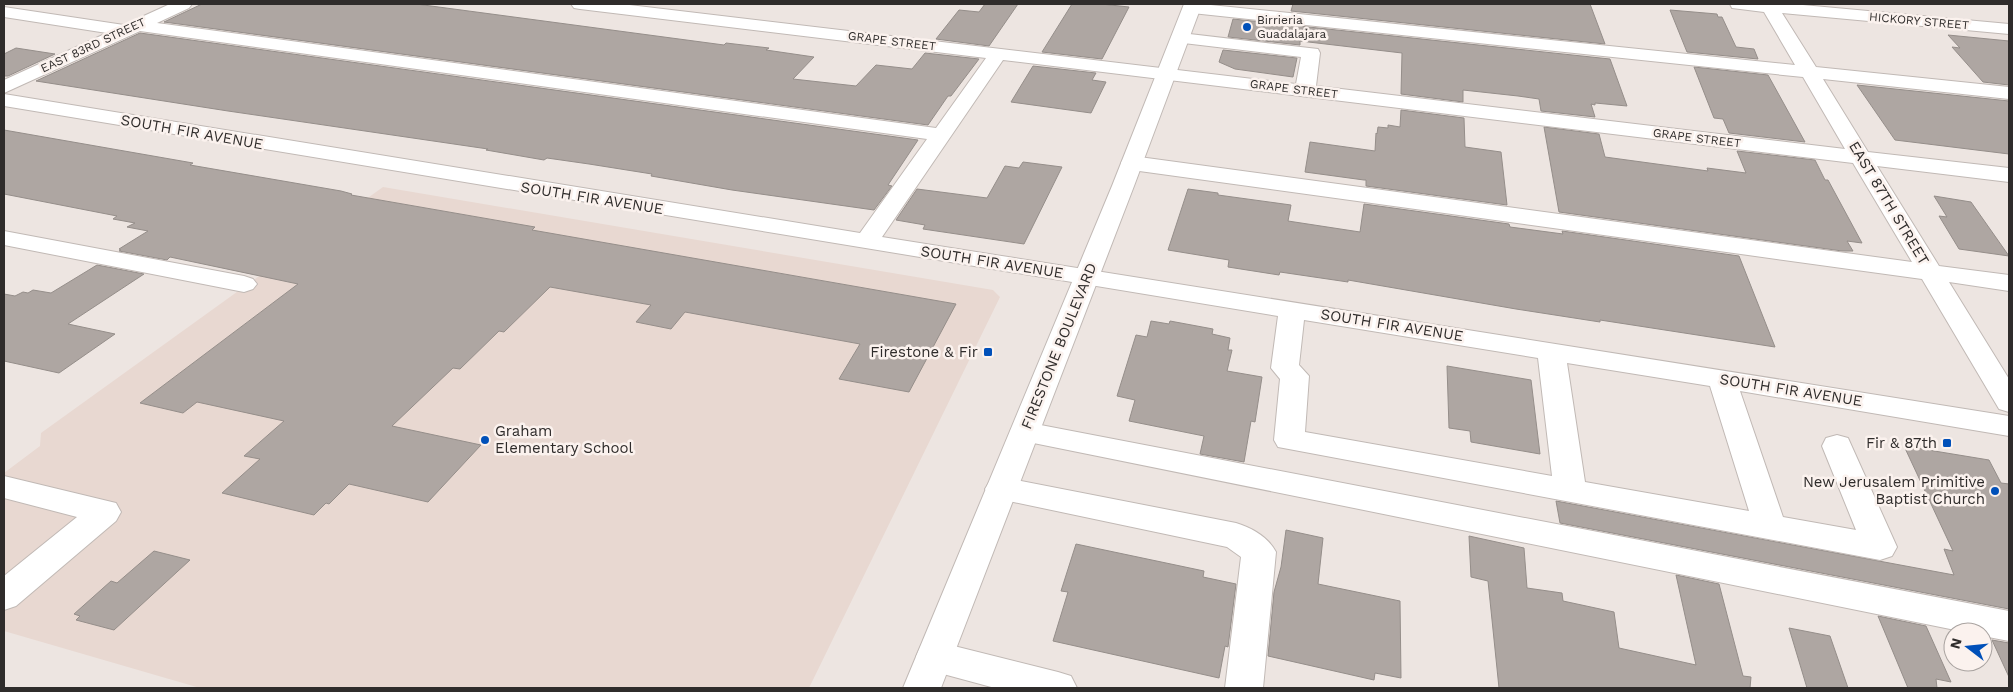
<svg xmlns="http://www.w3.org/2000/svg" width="2013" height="692" viewBox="0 0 2013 692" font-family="'Work Sans',sans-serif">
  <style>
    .built { fill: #e8d8d1 }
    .building { fill: #aea6a2; stroke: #958e8a }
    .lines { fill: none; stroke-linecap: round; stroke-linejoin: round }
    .minor-casing { stroke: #c1b9b5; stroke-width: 2 }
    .major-casing { stroke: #c1b9b5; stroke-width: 2 }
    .minor { fill: #fff; fill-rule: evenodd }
    .major { fill: #fff; fill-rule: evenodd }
    .poi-dot { fill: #0050b9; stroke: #fbf2ee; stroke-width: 2 }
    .labels { text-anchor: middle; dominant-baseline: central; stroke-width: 5; stroke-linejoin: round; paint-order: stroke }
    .far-poi-label { font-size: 12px; fill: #2f2c2b; stroke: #fbf2ee; text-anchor: start }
    .far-street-label { font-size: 12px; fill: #2f2c2b; stroke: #fbf2ee }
    .street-label { font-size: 15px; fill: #2f2c2b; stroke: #fbf2ee }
    .poi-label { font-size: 15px; fill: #2f2c2b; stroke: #fbf2ee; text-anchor: end }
  </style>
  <rect width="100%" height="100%" fill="#ede5e1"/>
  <path class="built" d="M 383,187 L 993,290 L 1000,297 L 809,688 L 200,688 L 4,631 L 4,473 L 40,446 L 41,433 Z"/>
  <path class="building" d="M 202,4 L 416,4 L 724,45 L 726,43 L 769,48 L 766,50 L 814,57 L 793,79 L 856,86 L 876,65 L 912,69 L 925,53 L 979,59 L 951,96 L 948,96 L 928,125 L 164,22 Z
    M 985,4 L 1018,4 L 989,46 L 936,39 L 959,10 L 979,12 Z
    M 1072,4 L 1101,4 L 1129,7 L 1102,59 L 1042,52 Z
    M 1293,4 L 1590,4 L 1605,44 L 1291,11 Z
    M 1670,10 L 1717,14 L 1718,17 L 1722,17 L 1736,47 L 1754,49 L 1758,59 L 1687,52 Z
    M 1233,19 L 1610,59 L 1627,106 L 1595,103 L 1595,105 L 1591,104 L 1595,117 L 1541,111 L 1539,99 L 1518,96 L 1463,90 L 1463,102 L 1401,94 L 1402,53 L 1300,41 L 1300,45 L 1228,37 Z
    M 140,33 L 918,140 L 888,185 L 892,186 L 874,210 L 732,190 L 651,176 L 652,174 L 589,164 L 547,158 L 544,160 L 486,150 L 488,149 L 228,111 L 36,81 Z
    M 1948,35 L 2009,41 L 2009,85 L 1983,82 L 1952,47 L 1960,48 Z
    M 16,48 L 55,54 L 8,76 L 4,76 L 4,54 Z
    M 1223,50 L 1297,58 L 1293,77 L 1235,69 L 1219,62 Z
    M 1033,66 L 1096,73 L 1092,80 L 1106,82 L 1091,113 L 1011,102 Z
    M 1694,67 L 1768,75 L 1805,142 L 1729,133 L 1723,119 L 1714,118 Z
    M 1857,85 L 2009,101 L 2009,154 L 1895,140 Z
    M 1401,110 L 1464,118 L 1465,147 L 1501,152 L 1507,205 L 1366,186 L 1366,180 L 1364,180 L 1305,172 L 1310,142 L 1375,151 L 1376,133 L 1377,134 L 1378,127 L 1388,128 L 1388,125 L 1400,127 Z
    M 1544,127 L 1599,134 L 1605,157 L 1708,171 L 1707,168 L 1746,173 L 1737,151 L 1815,160 L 1825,180 L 1828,180 L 1862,243 L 1847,241 L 1853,251 L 1842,251 L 1559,212 Z
    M 4,130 L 193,163 L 190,165 L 341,191 L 352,194 L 351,195 L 535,227 L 532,230 L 956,304 L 909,392 L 839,379 L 860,344 L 685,312 L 671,329 L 636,322 L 651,305 L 550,287 L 504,332 L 499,331 L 460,369 L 453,368 L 392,426 L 481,445 L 428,502 L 349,484 L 329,504 L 326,503 L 314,515 L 222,493 L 260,459 L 244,456 L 284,421 L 197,402 L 183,413 L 140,403 L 298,284 L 170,257 L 167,260 L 119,251 L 121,250 L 119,249 L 148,231 L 127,227 L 135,223 L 113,219 L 117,216 L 4,194 Z
    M 1023,162 L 1062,167 L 1024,244 L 923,229 L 925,225 L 896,220 L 917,189 L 987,198 L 1005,166 L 1019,168 Z
    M 1188,189 L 1218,193 L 1218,195 L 1291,205 L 1288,221 L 1360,232 L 1364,204 L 1509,224 L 1510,227 L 1563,234 L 1562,231 L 1739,256 L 1775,347 L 1600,320 L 1600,322 L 1516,309 L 1348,280 L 1348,282 L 1280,272 L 1279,275 L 1228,267 L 1229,260 L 1168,250 Z
    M 1934,196 L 1971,202 L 2009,256 L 1959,249 L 1939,216 L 1947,217 Z
    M 97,265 L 144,274 L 68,324 L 115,334 L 59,373 L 4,361 L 4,294 L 15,296 L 23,292 L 28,293 L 33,290 L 51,293 Z
    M 1151,321 L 1169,324 L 1170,321 L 1213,329 L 1212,334 L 1230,338 L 1228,350 L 1232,350 L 1227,371 L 1262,377 L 1255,422 L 1251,421 L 1244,462 L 1200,454 L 1204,436 L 1129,421 L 1135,400 L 1117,396 L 1136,335 L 1147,337 Z
    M 1447,366 L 1531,380 L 1540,454 L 1471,442 L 1470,431 L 1449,428 Z
    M 1904,446 L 1989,460 L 2001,483 L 2009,484 L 2009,609 L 1560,523 L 1556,501 L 1954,575 L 1944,549 L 1953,551 Z
    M 1286,530 L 1323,538 L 1318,584 L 1400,601 L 1401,678 L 1375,673 L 1374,680 L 1268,656 L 1274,592 L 1281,567 Z
    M 1469,536 L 1524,548 L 1527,588 L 1562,593 L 1563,601 L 1614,612 L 1619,648 L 1696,665 L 1676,575 L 1719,584 L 1743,676 L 1751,677 L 1750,688 L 1499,688 L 1488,581 L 1471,577 Z
    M 1076,544 L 1204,571 L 1203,577 L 1236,584 L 1228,647 L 1225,646 L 1219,678 L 1053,641 L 1068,592 L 1061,591 Z
    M 154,551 L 190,560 L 114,630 L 76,620 L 80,616 L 74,614 L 111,581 L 117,583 Z
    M 1878,616 L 1926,626 L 1951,682 L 1936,679 L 1937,688 L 1908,688 Z
    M 1789,628 L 1830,636 L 1848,688 L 1807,688 Z
    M 1992,640 L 2009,643 L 2009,677 Z"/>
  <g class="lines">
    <g class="minor-casing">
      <path id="minor" d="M 170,4 L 192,4 L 189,8 L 157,23 L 936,128 L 986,58 L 580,9 L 574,8 L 571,4 L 621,4 L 1296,84 L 1301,57 L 1175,42 L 1172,38 L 1175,34 L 1181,33 L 1318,49 L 1320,53 L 1316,86 L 1845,149 L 1803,77 L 1192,13 L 1186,12 L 1183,8 L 1188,4 L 1201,4 L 1795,65 L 1764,12 L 1732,8 L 1730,4 L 1792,4 L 2009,24 L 2009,34 L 1782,13 L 1816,67 L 2009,87 L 2009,99 L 1823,79 L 1868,152 L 2009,168 L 2009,182 L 1877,166 L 1939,266 L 2009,275 L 2009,291 L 1949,282 L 2009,379 L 2009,412 L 1999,409 L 1922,279 L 1132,170 L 1124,168 L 1121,163 L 1124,158 L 1132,156 L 1912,262 L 1853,163 L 1003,60 L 882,237 L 2009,416 L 2009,436 L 1740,391 L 1783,517 L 1856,530 L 1822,446 L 1826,438 L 1837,435 L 1848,438 L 1897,547 L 1892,556 L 1880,560 L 1278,447 L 1274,440 L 1280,379 L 1271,368 L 1278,316 L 4,106 L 4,94 L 860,233 L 927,139 L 140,31 L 4,93 L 4,80 L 107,33 L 4,17 L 4,7 L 124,25 ZM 1304,320 L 1538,358 L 1552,476 L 1305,432 L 1309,376 L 1299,365 ZM 1567,363 L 1710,386 L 1749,511 L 1585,482 Z
        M 4,231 L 244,276 L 253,279 L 257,284 L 253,289 L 244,292 L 4,245 Z
        M 1025,422 L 2009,611 L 2009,641 L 1983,636 L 1983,632 L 1965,632 L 1014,439 L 1010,432 L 1014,425 Z
        M 4,476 L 116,503 L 121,512 L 116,521 L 16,606 L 4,610 L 4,576 L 77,517 L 4,498 Z
        M 1001,477 L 1236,523 C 1252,528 1268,537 1276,552 L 1263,688 L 1225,688 L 1241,557 L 1227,547 L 990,497 L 985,489 L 990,481 Z
        M 934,641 L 1058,672 L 1071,676 L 1077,688 L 995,688 L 921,668 L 916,657 L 921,646 Z"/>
    </g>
    <g class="major-casing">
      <path id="major" d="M 1184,4 L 1202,4 L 1134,186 L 941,688 L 903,688 L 1112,186 Z"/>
    </g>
    <use href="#minor" class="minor"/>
    <use href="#major" class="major"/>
  </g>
  <g class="poi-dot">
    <circle cx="1247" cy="27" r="5"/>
    <rect x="983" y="347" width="10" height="10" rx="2.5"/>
    <circle cx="485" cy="440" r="5"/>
    <rect x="1942" y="438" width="10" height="10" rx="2.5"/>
    <circle cx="1995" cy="491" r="5"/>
  </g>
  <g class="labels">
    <g class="far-poi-label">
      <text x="1257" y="20">Birrieria<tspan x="1257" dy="14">Guadalajara</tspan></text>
    </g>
    <g class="far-street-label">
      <text transform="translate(1919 21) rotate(5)">HICKORY STREET</text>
      <text transform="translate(892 41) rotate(7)">GRAPE STREET</text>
      <text transform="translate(93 45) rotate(-25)">EAST 83RD STREET</text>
      <text transform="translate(1294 89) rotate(7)">GRAPE STREET</text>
      <text transform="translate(1697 138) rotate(7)">GRAPE STREET</text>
    </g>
    <g class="street-label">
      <text transform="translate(192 132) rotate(10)">SOUTH FIR AVENUE</text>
      <text transform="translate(592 198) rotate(9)">SOUTH FIR AVENUE</text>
      <text transform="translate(1889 203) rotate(59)">EAST 87TH STREET</text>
      <text transform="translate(992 262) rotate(9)">SOUTH FIR AVENUE</text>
      <text transform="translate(1392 325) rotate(9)">SOUTH FIR AVENUE</text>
      <text transform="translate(1059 346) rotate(-68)">FIRESTONE BOULEVARD</text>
      <text transform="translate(1791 390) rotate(9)">SOUTH FIR AVENUE</text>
    </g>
    <g class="poi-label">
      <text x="978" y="352">Firestone &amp; Fir</text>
      <text x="495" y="431" text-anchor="start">Graham<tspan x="495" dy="17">Elementary School</tspan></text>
      <text x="1937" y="443">Fir &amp; 87th</text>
      <text x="1985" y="482">New Jerusalem Primitive<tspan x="1985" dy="17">Baptist Church</tspan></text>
    </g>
  </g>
  <rect width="2013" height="692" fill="none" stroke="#2f2c2b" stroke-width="10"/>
  <g transform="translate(1968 647) rotate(286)"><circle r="24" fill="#fbf2ee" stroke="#a9a3a0"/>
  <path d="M0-4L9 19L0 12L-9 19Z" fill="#0050b9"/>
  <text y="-8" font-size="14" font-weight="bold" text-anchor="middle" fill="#2f2c2b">N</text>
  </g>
</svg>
